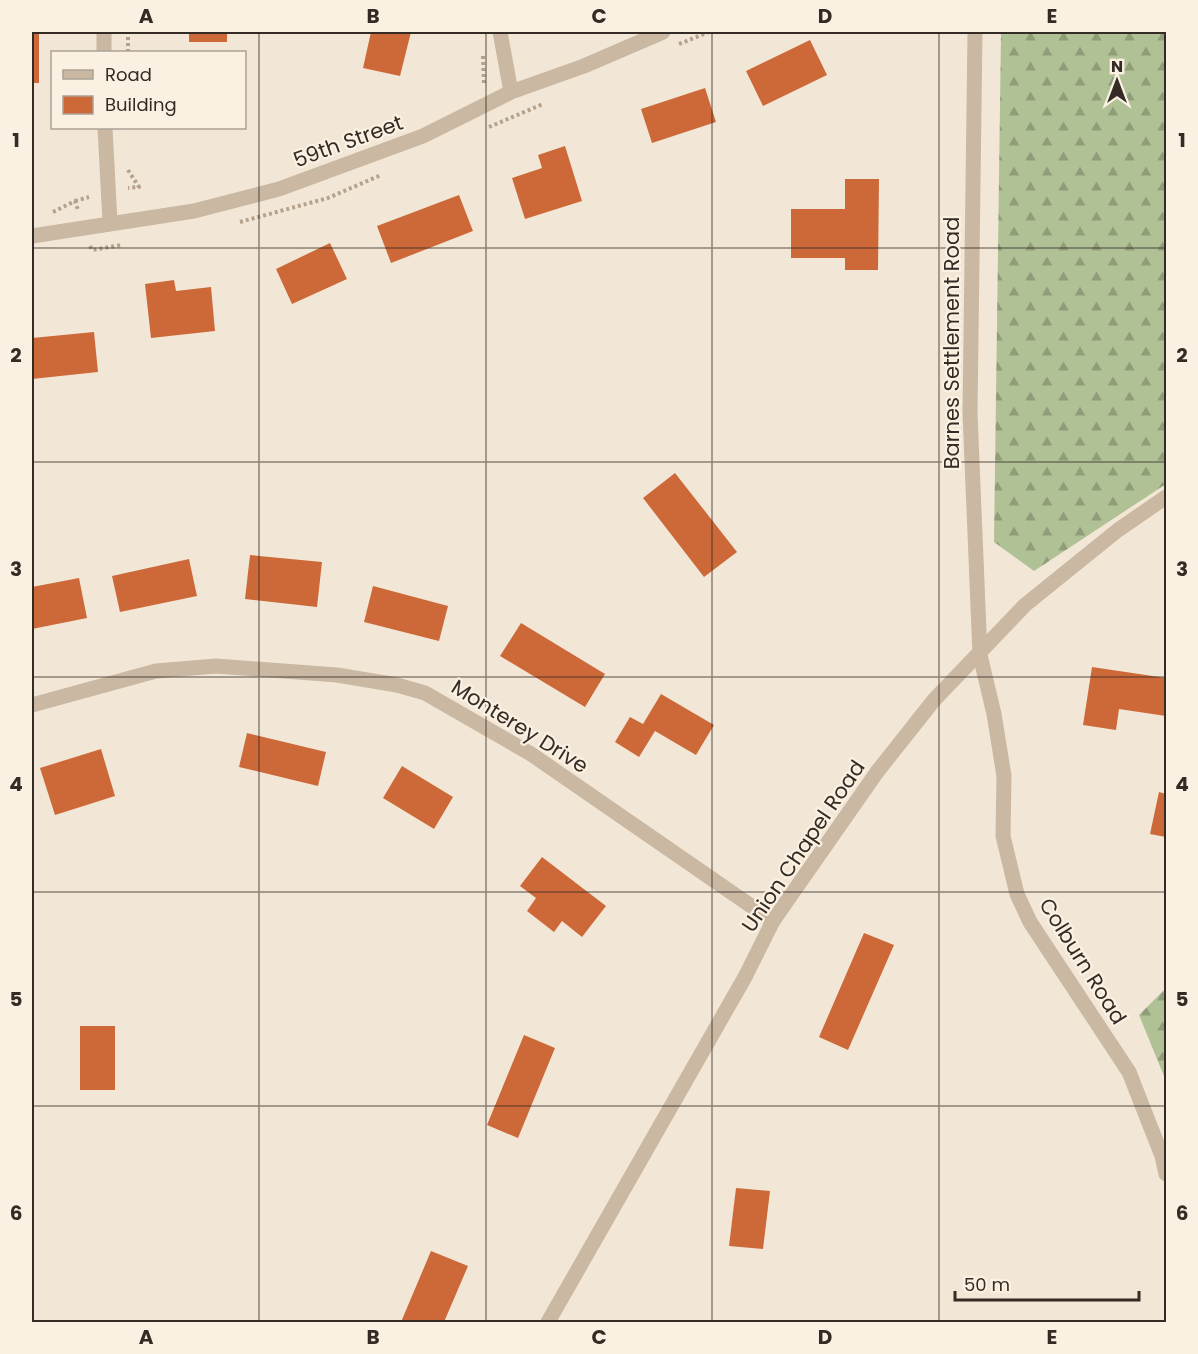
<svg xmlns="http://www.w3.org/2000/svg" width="1198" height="1354" viewBox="0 0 1198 1354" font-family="Poppins,sans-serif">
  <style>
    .forest { fill: url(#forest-firs) }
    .building { fill: #cd6939 }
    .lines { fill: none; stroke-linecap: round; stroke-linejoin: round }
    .path { stroke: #b6a28c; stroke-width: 4; stroke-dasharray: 3 3; stroke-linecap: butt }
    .minor { stroke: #cab8a2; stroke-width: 15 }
    .tertiary { stroke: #cab8a2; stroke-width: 15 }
    .grid { fill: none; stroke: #342b25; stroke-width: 1.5; stroke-opacity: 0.55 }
    .labels { text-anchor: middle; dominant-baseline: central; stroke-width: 4.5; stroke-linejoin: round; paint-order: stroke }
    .street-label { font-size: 21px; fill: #342b25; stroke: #faf1e2 }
    .neatline { fill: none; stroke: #342b25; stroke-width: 2 }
    .grid-label { font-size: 20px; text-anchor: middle; font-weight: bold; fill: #342b25 }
  </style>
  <defs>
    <pattern id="forest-firs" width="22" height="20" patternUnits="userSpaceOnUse" patternTransform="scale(1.5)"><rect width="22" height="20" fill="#afc195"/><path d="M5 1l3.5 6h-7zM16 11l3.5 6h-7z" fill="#8f9d79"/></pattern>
  </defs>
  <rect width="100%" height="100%" fill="#f2e7d6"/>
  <path class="forest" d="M 1001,32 L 1166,32 L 1166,484 L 1034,571 L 994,542 Z
    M 1166,988 L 1166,1081 L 1139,1015 Z"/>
  <path class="building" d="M 32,32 L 39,32 L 39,83 L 32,83 Z
    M 189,32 L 227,32 L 227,42 L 189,42 Z
    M 371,32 L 411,32 L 400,76 L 363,68 Z
    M 810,40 L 827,75 L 763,106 L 746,71 Z
    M 705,88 L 716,122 L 652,143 L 641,109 Z
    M 565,146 L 582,201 L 525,219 L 512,178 L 542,168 L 538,155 Z
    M 845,179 L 879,179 L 878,270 L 845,270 L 845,258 L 791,258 L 791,209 L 845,209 Z
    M 459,195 L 473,231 L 391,263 L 377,226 Z
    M 330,243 L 347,279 L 292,304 L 276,269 Z
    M 174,280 L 176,291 L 211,287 L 215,331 L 151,338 L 145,284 Z
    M 94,332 L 98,372 L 32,379 L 32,338 Z
    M 675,473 L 737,552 L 704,577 L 643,498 Z
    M 250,555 L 322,562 L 317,607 L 245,599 Z
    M 189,559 L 197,596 L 120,612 L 112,576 Z
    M 79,578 L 87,618 L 32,629 L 32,587 Z
    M 373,586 L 448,606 L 439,641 L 364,622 Z
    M 521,623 L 605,674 L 585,707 L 500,656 Z
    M 1092,667 L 1166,678 L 1166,716 L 1119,709 L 1116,730 L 1083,725 Z
    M 661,694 L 714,725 L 696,755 L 655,731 L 639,757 L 615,742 L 630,717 L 643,724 Z
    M 247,733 L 326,752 L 318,786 L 239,767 Z
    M 101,749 L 115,796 L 55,815 L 40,768 Z
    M 402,766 L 453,797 L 434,829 L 383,798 Z
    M 1159,792 L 1166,794 L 1166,837 L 1150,834 Z
    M 542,857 L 606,906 L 582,937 L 562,921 L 554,932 L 527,911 L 536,898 L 520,886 Z
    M 864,933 L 894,945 L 848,1050 L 819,1037 Z
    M 80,1026 L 115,1026 L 115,1090 L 80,1090 Z
    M 524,1035 L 555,1048 L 518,1138 L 487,1125 Z
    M 736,1188 L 770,1191 L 763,1249 L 729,1246 Z
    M 431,1251 L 468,1266 L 444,1322 L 401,1322 Z"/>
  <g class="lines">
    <path class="path" d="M 679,44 L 709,32
      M 128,52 L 128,32
      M 483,56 L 484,84
      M 489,127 L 543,104
      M 128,170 L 139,187 L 128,188
      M 75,201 L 89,197
      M 53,212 L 75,201 L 78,210
      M 240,222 L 328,198 L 381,175
      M 90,246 L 92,250 L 121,245"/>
    <path class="minor" d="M 500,32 L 511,92
      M 975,32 L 970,413 L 980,655 L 994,714 L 1004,776 L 1003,836 L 1017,894 L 1030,922 L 1129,1072 L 1162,1156 L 1166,1174
      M 104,52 L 104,32
      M 105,128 L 110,222
      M 32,236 L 194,211 L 279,189 L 423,136 L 511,92 L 584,66 L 663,32
      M 32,705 L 156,671 L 216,666 L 337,675 L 397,685 L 425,693 L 531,754 L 773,921"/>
    <path class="tertiary" d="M 548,1322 L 745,977 L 773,921 L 877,772 L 934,700 L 1025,605 L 1118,530 L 1166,497"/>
  </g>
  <path class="grid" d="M 259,32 L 259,1322M 486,32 L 486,1322M 712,32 L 712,1322M 939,32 L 939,1322M 32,248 L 1166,248M 32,462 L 1166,462M 32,677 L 1166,677M 32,892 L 1166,892M 32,1106 L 1166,1106"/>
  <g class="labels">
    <g class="street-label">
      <text transform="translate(348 141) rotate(-20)">59th Street</text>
      <text transform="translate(951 343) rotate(-90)">Barnes Settlement Road</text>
      <text transform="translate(520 726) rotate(32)">Monterey Drive</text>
      <text transform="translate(803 846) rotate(-56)">Union Chapel Road</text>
      <text transform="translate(1083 961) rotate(58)">Colburn Road</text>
    </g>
  </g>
  <rect width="1198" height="1354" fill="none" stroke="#faf1e2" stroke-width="66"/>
  <rect x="51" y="51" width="195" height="78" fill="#faf1e2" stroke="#aba296" stroke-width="1.5"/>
  <rect x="63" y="70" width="30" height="9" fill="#cab8a2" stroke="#aba296" stroke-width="1.5"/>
  <text x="105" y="81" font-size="18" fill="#342b25">Road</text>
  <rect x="63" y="96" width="30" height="18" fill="#cd6939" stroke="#aba296" stroke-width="1.5"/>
  <text x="105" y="111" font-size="18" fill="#342b25">Building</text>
  <g transform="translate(1117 81)" stroke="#faf1e2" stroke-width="4.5" paint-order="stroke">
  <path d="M0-4.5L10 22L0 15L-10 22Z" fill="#342b25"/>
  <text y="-9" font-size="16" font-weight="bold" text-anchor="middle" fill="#342b25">N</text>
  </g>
  <path d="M955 1291v9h184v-9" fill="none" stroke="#342b25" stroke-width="3"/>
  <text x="964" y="1291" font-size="18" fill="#342b25" stroke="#faf1e2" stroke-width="4.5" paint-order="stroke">50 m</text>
  <rect x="33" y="33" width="1132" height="1288" class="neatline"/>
  <g class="grid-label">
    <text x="146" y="23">A</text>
    <text x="373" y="23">B</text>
    <text x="599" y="23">C</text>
    <text x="825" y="23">D</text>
    <text x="1052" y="23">E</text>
    <text x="16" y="147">1</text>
    <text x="1182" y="147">1</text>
    <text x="16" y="362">2</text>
    <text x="1182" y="362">2</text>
    <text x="16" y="576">3</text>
    <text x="1182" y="576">3</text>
    <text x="16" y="791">4</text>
    <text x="1182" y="791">4</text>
    <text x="16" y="1006">5</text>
    <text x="1182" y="1006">5</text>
    <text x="16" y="1220">6</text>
    <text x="1182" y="1220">6</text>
    <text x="146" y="1344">A</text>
    <text x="373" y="1344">B</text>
    <text x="599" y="1344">C</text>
    <text x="825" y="1344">D</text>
    <text x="1052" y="1344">E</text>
  </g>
</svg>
